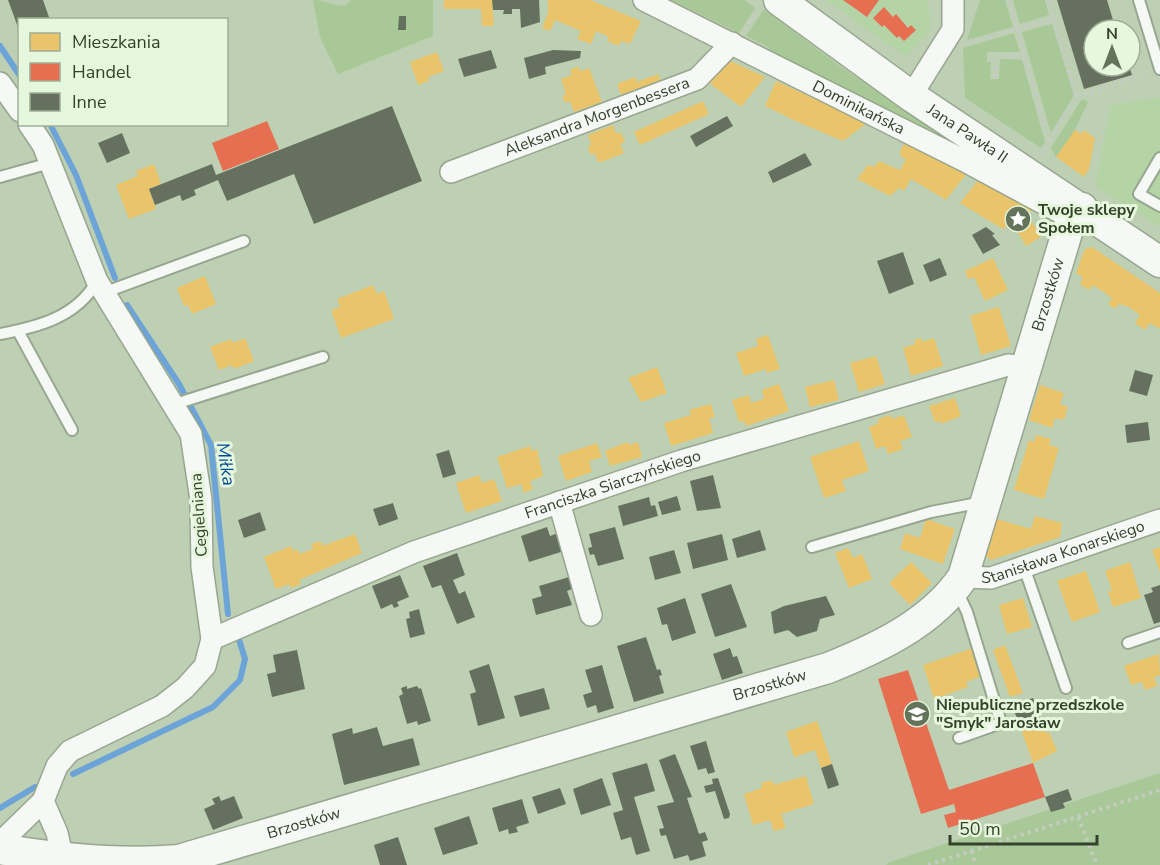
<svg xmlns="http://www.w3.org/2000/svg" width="1160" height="865" viewBox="0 0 1160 865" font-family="'Nunito Sans',sans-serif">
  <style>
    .built { fill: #b5d4a6 }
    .green { fill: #a8c897 }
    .homes { fill: #e9c46a }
    .shops { fill: #e76f51 }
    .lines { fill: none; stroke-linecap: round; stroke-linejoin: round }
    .stream { stroke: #6da4d7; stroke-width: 6 }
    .building { fill: #65715e }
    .lane-casing { stroke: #96a68f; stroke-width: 14 }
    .street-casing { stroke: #96a68f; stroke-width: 24 }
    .secondary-casing { stroke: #96a68f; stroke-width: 33 }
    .path { stroke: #c6ccc3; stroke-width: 4; stroke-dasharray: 3 4.5; stroke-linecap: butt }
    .lane { stroke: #f5f8f4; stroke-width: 10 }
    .street { stroke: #f5f8f4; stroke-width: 21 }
    .secondary { stroke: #f5f8f4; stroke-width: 30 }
    .labels { text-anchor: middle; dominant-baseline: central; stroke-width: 6; stroke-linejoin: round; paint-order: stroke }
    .street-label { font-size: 16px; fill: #34422c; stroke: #e5f7dc }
    .poi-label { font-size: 16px; font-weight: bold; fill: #34422c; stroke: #e5f7dc; text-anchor: start }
    .water-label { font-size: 18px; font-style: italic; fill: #004b99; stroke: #e5f7dc }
  </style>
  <rect width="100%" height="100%" fill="#bdd0b3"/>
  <path class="built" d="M 826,0 L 928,0 L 931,30 L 906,57 Z
    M 1160,97 L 1160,227 L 1095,186 L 1111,105 Z"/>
  <path class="green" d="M 313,0 C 325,0 333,6 345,6 L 351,0 L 433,0 L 433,36 L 338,74 L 320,37 Z
    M 671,0 L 745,0 L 755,8 L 739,33 Z
    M 980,0 L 1005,0 L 1013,27 L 967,40 Z
    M 1013,0 L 1045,0 L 1049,15 L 1020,24 Z
    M 764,9 L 841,67 L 1016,184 L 881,108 L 769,52 L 770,48 L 746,36 Z
    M 1052,24 L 1074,95 L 1051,133 L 1022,32 Z
    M 1014,33 L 1020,52 L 987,52 L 987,62 L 991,62 L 990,79 L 999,79 L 1000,59 L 1022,60 L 1045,142 L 1041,148 L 965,98 L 963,48 Z
    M 1082,99 L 1088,102 L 1075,130 L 1056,157 L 1051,148 Z
    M 1160,773 L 1160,865 L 886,865 L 890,862 Z"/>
  <path class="homes" d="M 444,0 L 492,0 L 494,26 L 482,26 L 481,9 L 444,9 Z
    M 548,0 L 590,0 L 641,21 L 630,44 L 621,41 L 619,46 L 607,41 L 609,37 L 596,31 L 591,44 L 577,39 L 581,31 L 555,20 L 550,31 L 542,28 L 548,13 Z
    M 437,52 L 444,71 L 428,77 L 429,81 L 418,85 L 410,62 Z
    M 726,59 L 765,77 L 741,107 L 708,82 Z
    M 578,66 L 580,71 L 589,68 L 602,102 L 574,112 L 570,101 L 565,103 L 562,96 L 566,94 L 561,79 L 572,75 L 570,70 Z
    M 658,74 L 663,87 L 622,97 L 617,84 L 635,77 L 637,82 Z
    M 776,81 L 867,123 L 843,141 L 800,123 L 765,106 Z
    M 703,101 L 709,114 L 640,145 L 634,132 Z
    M 613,125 L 616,134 L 621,132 L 625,142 L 620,144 L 624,153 L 599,163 L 595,154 L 590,154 L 588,148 L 591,144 L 588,135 Z
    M 1075,130 L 1082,134 L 1084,130 L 1095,138 L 1089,169 L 1084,177 L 1056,157 Z
    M 906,141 L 968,172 L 946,200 L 911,179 L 904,191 L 899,188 L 890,196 L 857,179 L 868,165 L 874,167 L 879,161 L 900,170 L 906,159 L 901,157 L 900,151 Z
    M 154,164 L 161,184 L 149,189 L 156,209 L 129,219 L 116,185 L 138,176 L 136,171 Z
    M 979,179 L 1033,210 L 1003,229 L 960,203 Z
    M 1032,222 L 1041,237 L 1026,246 L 1017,231 Z
    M 1092,247 L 1160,293 L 1160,329 L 1150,323 L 1145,330 L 1135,323 L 1140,315 L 1129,307 L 1119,304 L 1115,309 L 1108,304 L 1112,298 L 1102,291 L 1093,285 L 1089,290 L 1080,284 L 1083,277 L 1076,273 L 1085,249 Z
    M 993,258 L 1008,290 L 985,301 L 974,277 L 968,279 L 965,271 Z
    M 205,276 L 216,304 L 192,314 L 188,305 L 184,306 L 177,288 Z
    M 373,285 L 377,294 L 384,291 L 394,319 L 341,338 L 331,310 L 340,307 L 337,299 Z
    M 999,307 L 1011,346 L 981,355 L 970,316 Z
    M 768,335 L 780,369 L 767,373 L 766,369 L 744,376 L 736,353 L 758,346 L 756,339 Z
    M 245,338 L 254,361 L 234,369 L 232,365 L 219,370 L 210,347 L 231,339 L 233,343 Z
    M 921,338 L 922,342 L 934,338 L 943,366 L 911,376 L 903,348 L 915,344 L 914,340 Z
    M 876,356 L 885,384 L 859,392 L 850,363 Z
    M 657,367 L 667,393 L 641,402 L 628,378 Z
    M 834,380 L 839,400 L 810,407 L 805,387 Z
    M 779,384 L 789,411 L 746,426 L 744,421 L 739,422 L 732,400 L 749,395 L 751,403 L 764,399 L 762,390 Z
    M 1040,385 L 1064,393 L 1060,404 L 1068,407 L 1064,420 L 1055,418 L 1052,428 L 1029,420 Z
    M 955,398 L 961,416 L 941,424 L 940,421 L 935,422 L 929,406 Z
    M 711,404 L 715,417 L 709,418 L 713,433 L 671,446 L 664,423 L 691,415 L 689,410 Z
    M 890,415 L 892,419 L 904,415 L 912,437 L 900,441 L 903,449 L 888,454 L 885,446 L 876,449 L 869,427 L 879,423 L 878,419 Z
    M 1036,435 L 1051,439 L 1049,445 L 1059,448 L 1044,499 L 1014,490 L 1029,440 L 1034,442 Z
    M 859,441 L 869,471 L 842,480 L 846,491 L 824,498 L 810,457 Z
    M 627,442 L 628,445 L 638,442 L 642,457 L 610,466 L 605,451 Z
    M 597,443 L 602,457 L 589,461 L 592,472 L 566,481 L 558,456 Z
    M 530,446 L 532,451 L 537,449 L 543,476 L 530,481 L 533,489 L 524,493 L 521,484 L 507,488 L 497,457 Z
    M 479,475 L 482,483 L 494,479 L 502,501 L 466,513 L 456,483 Z
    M 1035,516 L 1062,523 L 1060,537 L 991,560 L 985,555 L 994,518 L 1031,529 Z
    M 926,519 L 955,529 L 943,564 L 900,549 L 905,533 L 920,538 Z
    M 355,534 L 362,553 L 299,580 L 301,584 L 291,588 L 289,584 L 276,589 L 264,557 L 291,546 L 293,551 L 297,549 L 300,554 L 313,549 L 311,544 L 321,541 L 322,546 Z
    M 1160,547 L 1160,572 L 1152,550 Z
    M 848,548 L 853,558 L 862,554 L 872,579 L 849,588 L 835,553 Z
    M 911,562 L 932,583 L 910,605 L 889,583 Z
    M 1130,562 L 1141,598 L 1113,607 L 1108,592 L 1112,590 L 1105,571 Z
    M 1086,571 L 1100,612 L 1072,622 L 1057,581 Z
    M 1023,598 L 1032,627 L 1007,634 L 999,605 Z
    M 1005,645 L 1023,693 L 1010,697 L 993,650 Z
    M 973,648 L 982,676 L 966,682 L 968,687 L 934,699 L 923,665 Z
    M 1159,654 L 1160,675 L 1154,677 L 1157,686 L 1145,690 L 1142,682 L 1131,685 L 1124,666 Z
    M 1031,720 L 1035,730 L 1043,727 L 1046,733 L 1049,732 L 1057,751 L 1033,763 L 1019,724 Z
    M 817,721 L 832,764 L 821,768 L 815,750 L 794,757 L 786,732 Z
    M 806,776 L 814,804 L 781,814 L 786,828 L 774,831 L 770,820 L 753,825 L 744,794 L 762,788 L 761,783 L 772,780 L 773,785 Z"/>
  <path class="shops" d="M 843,0 L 879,0 L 867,17 Z
    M 884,7 L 893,17 L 896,14 L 908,28 L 911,25 L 916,30 L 904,41 L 899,36 L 897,38 L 884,25 L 882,27 L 873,18 Z
    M 267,121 L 279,149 L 223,171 L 212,143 Z
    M 908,670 L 949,790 L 1033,763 L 1045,797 L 948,828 L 944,815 L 956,812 L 954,804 L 921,814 L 878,679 Z"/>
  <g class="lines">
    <path class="stream" d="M 0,46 L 20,76
      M 50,124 L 76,175 L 115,278
      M 127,305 L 179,384 L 211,445 L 228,614
      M 73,774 L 213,707 L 240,680 L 245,659 L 237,633
      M 0,808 L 35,787"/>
  </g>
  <path class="building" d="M 8,0 L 43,0 L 50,20 L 20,20 L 19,30 Z
    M 492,0 L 539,0 L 540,22 L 521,28 L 520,9 L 512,9 L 512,14 L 503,14 L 504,10 L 493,10 Z
    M 1057,0 L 1107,0 L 1116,30 L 1094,30 L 1094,66 L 1129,66 L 1132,75 L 1084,89 Z
    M 399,16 L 406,16 L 406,30 L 398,30 Z
    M 491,50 L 497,68 L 464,77 L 458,59 Z
    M 553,50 L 581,51 L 580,58 L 545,67 L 546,74 L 529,79 L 524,58 Z
    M 392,106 L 422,181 L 314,224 L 294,174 L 227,201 L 218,180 L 194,190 L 196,195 L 182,201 L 180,195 L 155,205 L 149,189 L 212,164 L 216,175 Z
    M 727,116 L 733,126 L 696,147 L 690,136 Z
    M 122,133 L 130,153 L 107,163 L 98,143 Z
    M 805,153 L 812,165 L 773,183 L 768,172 Z
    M 986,227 L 995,234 L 992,235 L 1000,245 L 983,254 L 972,235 Z
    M 903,252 L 914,284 L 889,294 L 877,261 Z
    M 940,258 L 947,275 L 930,282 L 923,265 Z
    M 1135,370 L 1153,375 L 1147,396 L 1129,391 Z
    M 1148,422 L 1150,440 L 1127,443 L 1125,425 Z
    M 449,450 L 456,474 L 443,478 L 436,454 Z
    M 713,475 L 721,508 L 697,511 L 690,481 Z
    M 677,496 L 681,510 L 662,515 L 658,502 Z
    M 649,497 L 651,506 L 655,505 L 658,516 L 623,526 L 618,506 Z
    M 393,503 L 398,519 L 379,526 L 373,509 Z
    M 260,512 L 266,530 L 244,538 L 238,520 Z
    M 547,527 L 550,536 L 558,533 L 564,551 L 529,562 L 521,536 Z
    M 615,527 L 624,559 L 598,566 L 594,554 L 590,555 L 588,548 L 592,547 L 589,534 Z
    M 760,530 L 766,550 L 737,558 L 732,539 Z
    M 722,534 L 728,560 L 693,569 L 687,543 Z
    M 674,550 L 681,573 L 655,580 L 649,557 Z
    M 457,553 L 465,575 L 453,580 L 459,594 L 465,591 L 475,617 L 457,624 L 441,585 L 432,588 L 423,566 Z
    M 400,575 L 409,597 L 397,602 L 399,606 L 394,608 L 392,604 L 381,609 L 372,586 Z
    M 569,577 L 572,589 L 567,591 L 572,605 L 536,615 L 532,599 L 542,596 L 539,586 Z
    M 731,584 L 747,627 L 715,637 L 701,594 Z
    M 1160,585 L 1160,622 L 1154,624 L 1144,595 L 1153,592 L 1151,588 Z
    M 826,596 L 835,615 L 820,619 L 817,631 L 797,637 L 788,630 L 774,634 L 771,612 L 784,606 Z
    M 685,598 L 696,633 L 672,641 L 667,624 L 662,625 L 657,608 Z
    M 419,609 L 425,634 L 410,638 L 406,619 L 410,618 L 409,612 Z
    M 646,637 L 657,670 L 660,669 L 662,675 L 659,676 L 664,693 L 634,702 L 617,646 Z
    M 730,648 L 733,657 L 737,656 L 743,673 L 722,680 L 713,654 Z
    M 297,650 L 305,689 L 272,697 L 267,674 L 276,672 L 273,655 Z
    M 489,664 L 505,718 L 478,726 L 470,694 L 476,692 L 469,671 Z
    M 602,665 L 614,708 L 598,713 L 596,705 L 587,708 L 583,695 L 592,692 L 585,670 Z
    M 407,686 L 407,689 L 417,686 L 419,689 L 421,688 L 431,721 L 418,725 L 417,721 L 407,724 L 399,696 L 403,694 L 401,688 Z
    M 544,688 L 550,709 L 520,717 L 514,696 Z
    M 1033,698 L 1043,727 L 1035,730 L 1031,720 L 1019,724 L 1012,705 Z
    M 377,727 L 383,746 L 413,738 L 420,765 L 344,785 L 332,734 L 352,728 L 353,734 Z
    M 706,741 L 715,772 L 708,774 L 706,768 L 698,770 L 690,746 Z
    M 675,754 L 692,797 L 687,798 L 699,834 L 705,832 L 708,840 L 702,842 L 706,856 L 690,861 L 688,855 L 674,859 L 666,835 L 661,836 L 659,829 L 664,828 L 657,806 L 674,802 L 659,760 Z
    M 647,763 L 655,791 L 634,797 L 650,851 L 636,855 L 631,837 L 621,840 L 613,813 L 623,810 L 612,773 Z
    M 832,764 L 839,785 L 828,789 L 821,768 Z
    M 602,778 L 611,805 L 581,815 L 573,789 Z
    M 718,778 L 730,814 L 729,818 L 724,819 L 715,791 L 706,793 L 704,786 L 713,784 L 712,779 Z
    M 560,788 L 566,804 L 538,814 L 532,797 Z
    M 1068,789 L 1072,800 L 1063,803 L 1065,808 L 1051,812 L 1045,797 Z
    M 219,796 L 221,801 L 234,796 L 243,818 L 213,830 L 204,809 L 215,804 L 212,799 Z
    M 522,799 L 529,823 L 516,827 L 518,832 L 509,834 L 508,829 L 499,832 L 492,808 Z
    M 469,816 L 478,844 L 443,855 L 434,828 Z
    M 398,837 L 407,865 L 380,865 L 374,845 Z"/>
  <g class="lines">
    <g class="lane-casing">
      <path id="lane" d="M 1139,0 L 1160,69
        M 1160,158 L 1139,194 L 1160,206
        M 0,177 L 50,163
        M 103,293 L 244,241
        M 18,331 L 72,430
        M 0,334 C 38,327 77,317 97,281
        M 172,405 L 323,357
        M 812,547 L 931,512 L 983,502
        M 1024,567 L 1066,688
        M 957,591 L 967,612 L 1001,723 L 959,738
        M 1128,643 L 1160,632"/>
    </g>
    <g class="street-casing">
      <g id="street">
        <path id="s1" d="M 644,0 L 963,160 L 1071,218"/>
        <path d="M 0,83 L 20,111"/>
        <path d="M 911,96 L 953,29 L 953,0"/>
        <path id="s2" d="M 451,172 L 697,79 L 732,43"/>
        <path d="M 559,502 L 591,615"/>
        <path id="s3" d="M 963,577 L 991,578 L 1160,520"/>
        <path id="s4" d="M 212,639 L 414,552 L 681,461 L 1008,365 L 1025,367"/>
        <path d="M 43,801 L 57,833 L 63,859"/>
        <path d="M 0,843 L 43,801 L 57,766 L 70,751 L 162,706 L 185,688 L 205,666 L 212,639 L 202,567 L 201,500 L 191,434 L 97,281 L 43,145 L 29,124"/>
      </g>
    </g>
    <g class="secondary-casing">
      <g id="secondary">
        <path id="s5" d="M 779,0 L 911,96 L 1160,262"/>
        <path id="s6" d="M 0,849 C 60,859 119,865 179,860 L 828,668 C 878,648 932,623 963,577 L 1066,236 L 1072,218 L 1082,208"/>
      </g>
    </g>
    <path class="path" d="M 66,0 L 67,0
      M 1009,0 L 1048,139
      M 1047,0 L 1053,19
      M 745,30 L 757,10
      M 967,43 L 1053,19 L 1076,97
      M 995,76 L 998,56 L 1025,56
      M 1041,154 L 1076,97 L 1148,74
      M 1078,817 L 1097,865
      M 971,851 L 976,865
      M 928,865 L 1160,790"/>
    <use href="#lane" class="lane"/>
    <use href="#street" class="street"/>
    <use href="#secondary" class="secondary"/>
  </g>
  <defs>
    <g id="sight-disc" transform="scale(1.35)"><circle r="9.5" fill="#64745b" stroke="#e5f7dc"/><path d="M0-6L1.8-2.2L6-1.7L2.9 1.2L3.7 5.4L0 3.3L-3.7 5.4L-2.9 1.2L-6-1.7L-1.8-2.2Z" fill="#fff"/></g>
    <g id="school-disc" transform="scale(1.35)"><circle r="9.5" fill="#64745b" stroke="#e5f7dc"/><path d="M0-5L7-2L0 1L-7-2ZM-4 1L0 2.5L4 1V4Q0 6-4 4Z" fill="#fff"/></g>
  </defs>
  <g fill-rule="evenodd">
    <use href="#sight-disc" x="1018" y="219"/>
    <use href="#school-disc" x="917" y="714"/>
  </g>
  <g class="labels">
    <g class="street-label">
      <text stroke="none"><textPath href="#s1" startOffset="240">Dominikańska</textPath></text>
      <text stroke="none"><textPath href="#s2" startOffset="156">Aleksandra Morgenbessera</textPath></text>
      <text stroke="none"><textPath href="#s5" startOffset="231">Jana Pawła II</textPath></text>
      <text stroke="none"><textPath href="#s6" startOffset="1317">Brzostków</textPath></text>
      <text stroke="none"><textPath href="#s4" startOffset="430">Franciszka Siarczyńskiego</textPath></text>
      <text transform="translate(199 515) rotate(-94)">Cegielniana</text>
      <text stroke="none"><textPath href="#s3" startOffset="104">Stanisława Konarskiego</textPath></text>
      <text stroke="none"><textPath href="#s6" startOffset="796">Brzostków</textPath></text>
      <text stroke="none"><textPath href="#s6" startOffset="310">Brzostków</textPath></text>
    </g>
    <g class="poi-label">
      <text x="1038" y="210">Twoje sklepy<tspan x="1038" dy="18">Społem</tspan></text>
      <text x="936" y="705">Niepubliczne przedszkole<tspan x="936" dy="18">"Smyk" Jarosław</tspan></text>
    </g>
    <g class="water-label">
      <text transform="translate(226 464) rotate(81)">Miłka</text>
    </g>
  </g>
  <rect x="18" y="18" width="210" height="108" fill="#e5f7dc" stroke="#9eaf96" stroke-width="1.5"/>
  <rect x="30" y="33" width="30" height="18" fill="#e9c46a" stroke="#9eaf96" stroke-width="1.5"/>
  <text x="72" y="48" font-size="18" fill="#34422c">Mieszkania</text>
  <rect x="30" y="63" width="30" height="18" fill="#e76f51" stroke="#9eaf96" stroke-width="1.5"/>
  <text x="72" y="78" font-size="18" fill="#34422c">Handel</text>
  <rect x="30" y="93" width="30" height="18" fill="#65715e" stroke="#9eaf96" stroke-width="1.5"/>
  <text x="72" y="108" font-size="18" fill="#34422c">Inne</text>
  <g transform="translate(1112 48)"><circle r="28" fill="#e5f7dc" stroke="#9eaf96" stroke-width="1.5"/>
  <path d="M0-4.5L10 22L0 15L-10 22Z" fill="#64745b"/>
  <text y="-9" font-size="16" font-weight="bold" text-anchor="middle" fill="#34422c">N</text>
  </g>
  <path d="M950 835v9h147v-9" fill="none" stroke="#34422c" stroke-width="3"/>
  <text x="959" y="835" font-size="18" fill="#34422c" stroke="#e5f7dc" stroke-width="4.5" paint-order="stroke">50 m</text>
</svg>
